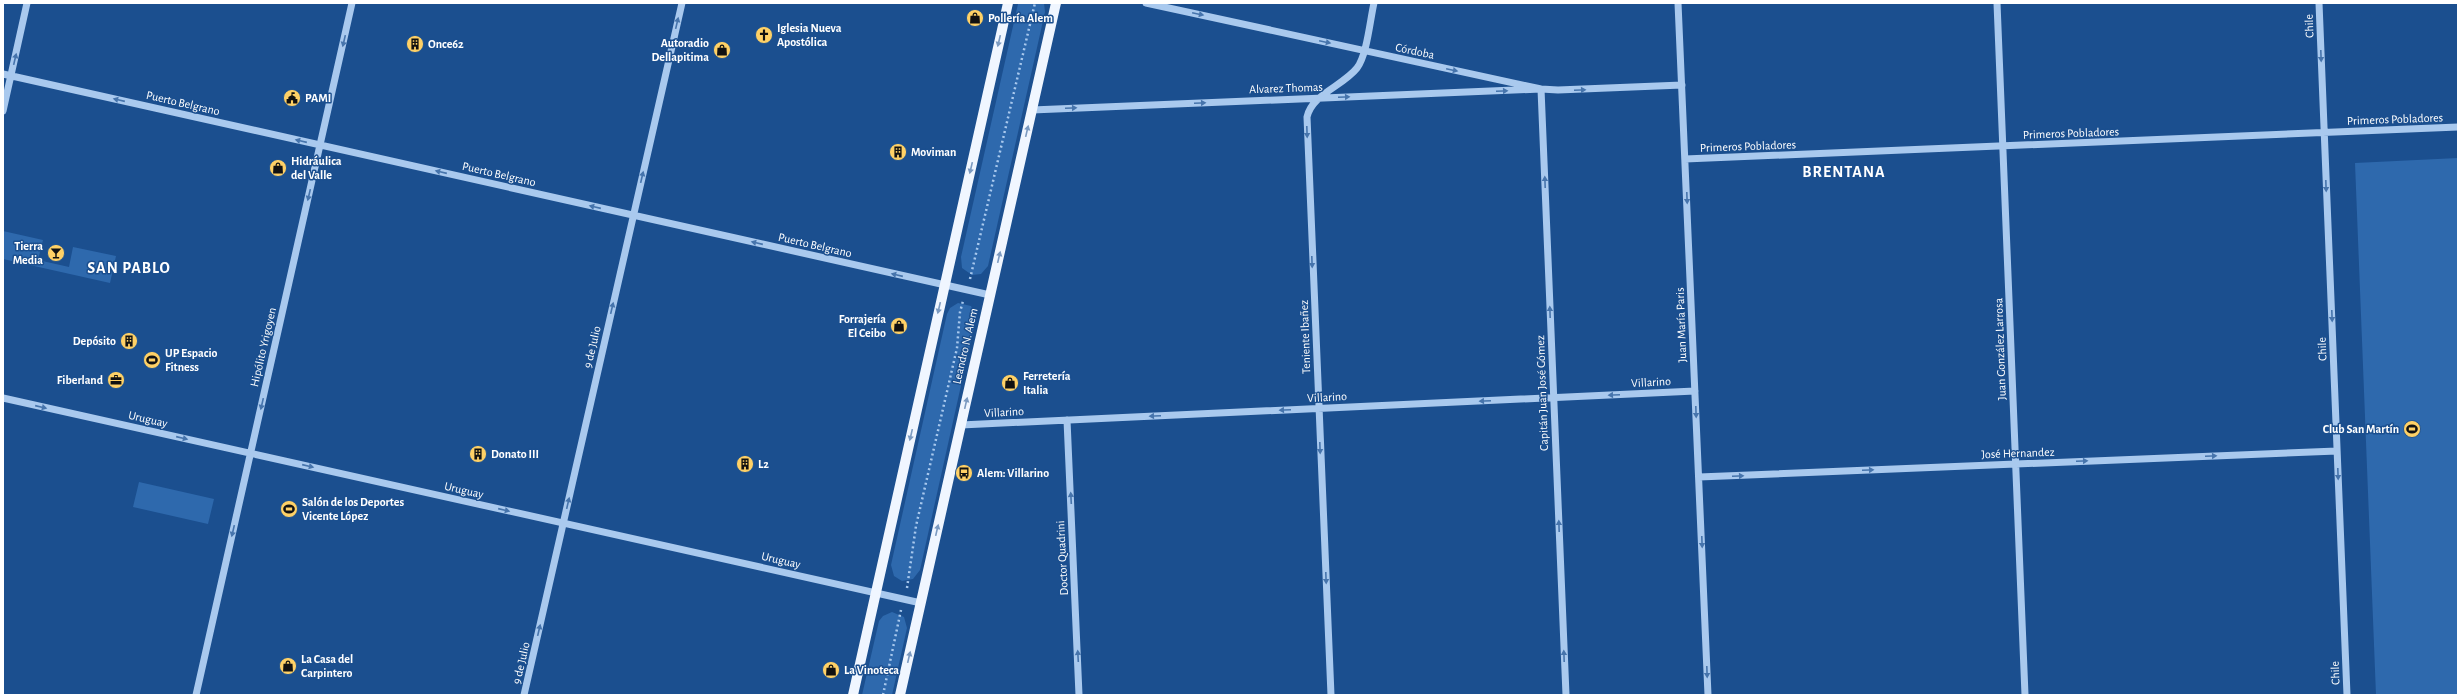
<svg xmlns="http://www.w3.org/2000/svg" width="2461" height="698" viewBox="0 0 2461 698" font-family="'Alegreya Sans',sans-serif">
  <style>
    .green { fill: #2e69ad }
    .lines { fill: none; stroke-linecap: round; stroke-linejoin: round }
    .path { stroke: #a9c9ee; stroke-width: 2.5; stroke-dasharray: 2 3; stroke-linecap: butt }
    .minor { stroke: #a9c9ee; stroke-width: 7 }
    .major { stroke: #f0f6ff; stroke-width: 10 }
    .oneway { fill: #4674ac }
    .oneway2 { fill: #7b9ac1 }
    .labels { text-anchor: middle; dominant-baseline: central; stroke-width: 3; stroke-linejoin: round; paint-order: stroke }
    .poi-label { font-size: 12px; font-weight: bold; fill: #fff; stroke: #1b4f8f; text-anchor: start }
    .street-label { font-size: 12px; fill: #fff; stroke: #1b4f8f }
    .district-label { font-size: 16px; font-weight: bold; letter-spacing: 1px; fill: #fff; stroke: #1b4f8f }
  </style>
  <rect width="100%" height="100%" fill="#1b4f8f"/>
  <path class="green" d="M 1044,3 L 1045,12 L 988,266 L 981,274 L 972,275 L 962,268 L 961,257 L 1018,4 Z
    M 2458,158 L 2458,695 L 2376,695 L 2355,163 Z
    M 3,231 L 43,240 L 38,260 L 69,267 L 73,247 L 116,256 L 110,283 L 3,259 Z
    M 958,303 L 971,306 L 976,318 L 920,570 L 913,579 L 902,581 L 894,576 L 891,565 L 947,314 L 950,308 Z
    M 139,482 L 214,499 L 208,524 L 133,507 Z
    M 892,612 L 904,617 L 907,628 L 892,695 L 862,695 L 879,621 L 883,616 Z"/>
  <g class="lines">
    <path class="path" d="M 970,279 L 1035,3
      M 907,588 L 916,526 L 957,348 L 960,312 L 963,301
      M 883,695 L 901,610"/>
    <path class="minor" d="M 1146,3 L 1541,89 L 1558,90 L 1682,85
      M 1678,3 L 1708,695
      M 1997,3 L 2025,695
      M 2319,3 L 2347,695
      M 3,74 L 990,295
      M 1032,110 L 1541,89 L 1566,695
      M 3,111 L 27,3
      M 1685,159 L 2458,127
      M 3,398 L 921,603
      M 1067,420 L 1079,695
      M 961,425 L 1695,391
      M 1699,477 L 2337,451
      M 196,695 L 352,3
      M 524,695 L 682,3
      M 1331,695 L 1307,117 C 1312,94 1343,86 1357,68 C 1367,55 1370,20 1374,3"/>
    <path class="major" d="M 853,695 L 1008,3
      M 900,695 L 1056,3"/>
  </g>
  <defs><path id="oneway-solid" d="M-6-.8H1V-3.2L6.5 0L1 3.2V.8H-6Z"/></defs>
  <g class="oneway">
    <use href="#oneway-solid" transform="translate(1198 14) rotate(12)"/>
    <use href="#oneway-solid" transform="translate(677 23) rotate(-77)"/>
    <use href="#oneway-solid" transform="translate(344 41) rotate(103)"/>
    <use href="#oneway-solid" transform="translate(1325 42) rotate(12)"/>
    <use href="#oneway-solid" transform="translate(2321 56) rotate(88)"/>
    <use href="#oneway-solid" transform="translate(15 59) rotate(-77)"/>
    <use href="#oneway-solid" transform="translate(1452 70) rotate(12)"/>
    <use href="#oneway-solid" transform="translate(1580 90) rotate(-2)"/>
    <use href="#oneway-solid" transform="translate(1502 91) rotate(-2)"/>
    <use href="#oneway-solid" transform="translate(1344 97) rotate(-2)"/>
    <use href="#oneway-solid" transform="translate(119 100) rotate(-167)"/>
    <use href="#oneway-solid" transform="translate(1200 103) rotate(-2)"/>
    <use href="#oneway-solid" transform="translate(1071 108) rotate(-2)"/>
    <use href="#oneway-solid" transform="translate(1307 132) rotate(88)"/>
    <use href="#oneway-solid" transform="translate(301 141) rotate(-167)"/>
    <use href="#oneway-solid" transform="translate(441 172) rotate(-167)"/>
    <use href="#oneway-solid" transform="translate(642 177) rotate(-77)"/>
    <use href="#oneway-solid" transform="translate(1545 182) rotate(-92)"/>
    <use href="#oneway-solid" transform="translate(2326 186) rotate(88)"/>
    <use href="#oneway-solid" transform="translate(309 195) rotate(103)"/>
    <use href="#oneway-solid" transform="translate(1687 198) rotate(88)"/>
    <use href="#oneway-solid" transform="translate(595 207) rotate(-167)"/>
    <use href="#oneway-solid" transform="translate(757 243) rotate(-167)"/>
    <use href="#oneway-solid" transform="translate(1312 262) rotate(88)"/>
    <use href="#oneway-solid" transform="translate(897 275) rotate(-167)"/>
    <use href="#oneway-solid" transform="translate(612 308) rotate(-77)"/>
    <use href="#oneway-solid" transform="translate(1550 312) rotate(-92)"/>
    <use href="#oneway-solid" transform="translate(2332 316) rotate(88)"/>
    <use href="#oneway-solid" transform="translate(1614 395) rotate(177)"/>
    <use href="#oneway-solid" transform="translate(1485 401) rotate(177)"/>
    <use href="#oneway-solid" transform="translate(262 404) rotate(103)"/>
    <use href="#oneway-solid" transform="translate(41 407) rotate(13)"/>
    <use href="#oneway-solid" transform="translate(1285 410) rotate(177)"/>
    <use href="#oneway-solid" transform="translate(1696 412) rotate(88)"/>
    <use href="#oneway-solid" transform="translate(1155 416) rotate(177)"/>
    <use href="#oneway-solid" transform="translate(182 438) rotate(13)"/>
    <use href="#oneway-solid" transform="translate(1320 448) rotate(88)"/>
    <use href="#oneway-solid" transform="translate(2211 456) rotate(-2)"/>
    <use href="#oneway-solid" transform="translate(2082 461) rotate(-2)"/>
    <use href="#oneway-solid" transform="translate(308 466) rotate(13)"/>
    <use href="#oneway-solid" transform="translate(1868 470) rotate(-2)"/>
    <use href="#oneway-solid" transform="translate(2338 474) rotate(88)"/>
    <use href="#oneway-solid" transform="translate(1738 476) rotate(-2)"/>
    <use href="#oneway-solid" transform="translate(1071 498) rotate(-93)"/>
    <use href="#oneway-solid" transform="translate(568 503) rotate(-77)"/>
    <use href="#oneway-solid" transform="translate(504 510) rotate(13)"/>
    <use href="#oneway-solid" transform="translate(1559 526) rotate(-92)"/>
    <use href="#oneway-solid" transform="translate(233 531) rotate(103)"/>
    <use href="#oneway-solid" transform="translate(1702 542) rotate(88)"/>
    <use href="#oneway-solid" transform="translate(1326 578) rotate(88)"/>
    <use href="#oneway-solid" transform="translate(539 630) rotate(-77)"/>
    <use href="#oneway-solid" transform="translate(1078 656) rotate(-93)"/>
    <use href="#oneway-solid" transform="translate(1564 656) rotate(-92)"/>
    <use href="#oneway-solid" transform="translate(1707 672) rotate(88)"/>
  </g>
  <g class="oneway2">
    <use href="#oneway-solid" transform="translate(999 41) rotate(103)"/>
    <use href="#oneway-solid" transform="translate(1027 131) rotate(-77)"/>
    <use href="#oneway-solid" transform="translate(971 168) rotate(103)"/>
    <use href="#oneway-solid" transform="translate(999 257) rotate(-77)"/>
    <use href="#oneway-solid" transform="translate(939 308) rotate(103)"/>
    <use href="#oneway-solid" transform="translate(966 403) rotate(-77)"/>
    <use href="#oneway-solid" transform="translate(911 435) rotate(103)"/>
    <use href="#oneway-solid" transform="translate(937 530) rotate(-77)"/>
    <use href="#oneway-solid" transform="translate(909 657) rotate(-77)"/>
  </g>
  <defs>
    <g id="shop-disc" transform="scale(0.9)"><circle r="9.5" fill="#ffd166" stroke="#1b4f8f"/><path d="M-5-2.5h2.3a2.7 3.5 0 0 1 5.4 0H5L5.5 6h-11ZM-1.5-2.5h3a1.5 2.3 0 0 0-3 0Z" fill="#111"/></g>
    <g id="church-disc" transform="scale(0.9)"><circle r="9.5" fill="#ffd166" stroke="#1b4f8f"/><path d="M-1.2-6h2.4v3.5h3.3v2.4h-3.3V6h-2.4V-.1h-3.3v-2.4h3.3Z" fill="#111"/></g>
    <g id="building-disc" transform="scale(0.9)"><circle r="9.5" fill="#ffd166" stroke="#1b4f8f"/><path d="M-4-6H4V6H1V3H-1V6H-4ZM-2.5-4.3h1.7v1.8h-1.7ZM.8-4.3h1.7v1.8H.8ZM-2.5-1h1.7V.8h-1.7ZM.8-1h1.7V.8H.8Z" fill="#111"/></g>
    <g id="civic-disc" transform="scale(0.9)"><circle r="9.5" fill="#ffd166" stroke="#1b4f8f"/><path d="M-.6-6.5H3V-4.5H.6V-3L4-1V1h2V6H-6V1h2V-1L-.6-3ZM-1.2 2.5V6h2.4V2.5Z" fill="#111"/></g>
    <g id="bar-disc" transform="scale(0.9)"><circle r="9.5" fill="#ffd166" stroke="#1b4f8f"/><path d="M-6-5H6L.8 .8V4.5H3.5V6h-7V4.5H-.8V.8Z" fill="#111"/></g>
    <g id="stadium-disc" transform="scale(0.9)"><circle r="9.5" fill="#ffd166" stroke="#1b4f8f"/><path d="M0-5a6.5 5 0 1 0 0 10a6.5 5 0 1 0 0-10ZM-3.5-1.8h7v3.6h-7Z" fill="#111"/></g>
    <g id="office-disc" transform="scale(0.9)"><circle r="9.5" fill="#ffd166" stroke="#1b4f8f"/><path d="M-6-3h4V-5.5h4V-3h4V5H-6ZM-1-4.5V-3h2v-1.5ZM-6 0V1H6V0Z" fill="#111"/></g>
    <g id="bus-disc" transform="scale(0.9)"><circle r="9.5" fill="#ffd166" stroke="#1b4f8f"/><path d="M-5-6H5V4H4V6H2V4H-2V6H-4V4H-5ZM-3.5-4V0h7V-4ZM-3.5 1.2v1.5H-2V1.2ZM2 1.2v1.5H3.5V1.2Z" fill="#111"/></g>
  </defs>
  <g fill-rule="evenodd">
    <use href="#shop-disc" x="975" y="18"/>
    <use href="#church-disc" x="764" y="35"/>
    <use href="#building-disc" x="415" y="44"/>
    <use href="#shop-disc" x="722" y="50"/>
    <use href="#civic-disc" x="292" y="98"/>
    <use href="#building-disc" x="898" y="152"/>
    <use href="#shop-disc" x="278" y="168"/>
    <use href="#bar-disc" x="56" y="253"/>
    <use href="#shop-disc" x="899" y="326"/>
    <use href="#building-disc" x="129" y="341"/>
    <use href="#stadium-disc" x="152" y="360"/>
    <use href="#office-disc" x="116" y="380"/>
    <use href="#shop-disc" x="1010" y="383"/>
    <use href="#stadium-disc" x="2412" y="429"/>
    <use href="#building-disc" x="478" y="454"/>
    <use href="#building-disc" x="745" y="464"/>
    <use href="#bus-disc" x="964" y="473"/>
    <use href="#stadium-disc" x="289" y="509"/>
    <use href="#shop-disc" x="288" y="666"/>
    <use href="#shop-disc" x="831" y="670"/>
  </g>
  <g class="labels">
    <g class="poi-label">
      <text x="988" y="18">Pollería Alem</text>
      <text x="777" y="28">Iglesia Nueva<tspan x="777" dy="14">Apostólica</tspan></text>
      <text x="709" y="43" text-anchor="end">Autoradio<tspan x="709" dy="14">Dellapitima</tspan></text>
      <text x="428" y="44">Once62</text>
      <text x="305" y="98">PAMI</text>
      <text x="911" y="152">Moviman</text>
      <text x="291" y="161">Hidráulica<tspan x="291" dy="14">del Valle</tspan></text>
      <text x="43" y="246" text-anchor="end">Tierra<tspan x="43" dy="14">Media</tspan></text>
      <text x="886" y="319" text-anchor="end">Forrajería<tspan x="886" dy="14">El Ceibo</tspan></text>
      <text x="116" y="341" text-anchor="end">Depósito</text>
      <text x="165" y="353">UP Espacio<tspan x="165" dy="14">Fitness</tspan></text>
      <text x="1023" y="376">Ferretería<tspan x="1023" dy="14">Italia</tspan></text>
      <text x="103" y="380" text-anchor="end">Fiberland</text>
      <text x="2399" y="429" text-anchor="end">Club San Martín</text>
      <text x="491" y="454">Donato III</text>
      <text x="758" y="464">L2</text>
      <text x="977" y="473">Alem: Villarino</text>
      <text x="302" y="502">Salón de los Deportes<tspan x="302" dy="14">Vicente López</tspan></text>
      <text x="301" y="659">La Casa del<tspan x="301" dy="14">Carpintero</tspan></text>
      <text x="844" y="670">La Vinoteca</text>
    </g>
    <g class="street-label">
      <text transform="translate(2309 26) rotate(-92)">Chile</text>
      <text transform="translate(1415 51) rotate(12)">Córdoba</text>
      <text transform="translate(1286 88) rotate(-2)">Alvarez Thomas</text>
      <text transform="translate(183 103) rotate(13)">Puerto Belgrano</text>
      <text transform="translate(2395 119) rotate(-2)">Primeros Pobladores</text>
      <text transform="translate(2071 133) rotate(-2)">Primeros Pobladores</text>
      <text transform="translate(1748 146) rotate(-2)">Primeros Pobladores</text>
      <text transform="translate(499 174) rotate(13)">Puerto Belgrano</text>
      <text transform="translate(815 245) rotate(13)">Puerto Belgrano</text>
      <text transform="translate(1681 325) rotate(-92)">Juan María Paris</text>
      <text transform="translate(1305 337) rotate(-92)">Teniente Ibañez</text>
      <text transform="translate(965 346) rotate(-77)">Leandro N. Alem</text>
      <text transform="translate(263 347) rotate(-77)">Hipólito Yrigoyen</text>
      <text transform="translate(592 347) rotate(-77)">9 de Julio</text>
      <text transform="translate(2000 349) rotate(-92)">Juan González Larrosa</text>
      <text transform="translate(2322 349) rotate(-92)">Chile</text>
      <text transform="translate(1651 382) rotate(-3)">Villarino</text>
      <text transform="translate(1542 393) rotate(-92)">Capitán Juan José Gómez</text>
      <text transform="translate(1327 397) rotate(-3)">Villarino</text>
      <text transform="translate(1004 412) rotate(-3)">Villarino</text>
      <text transform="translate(148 419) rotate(13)">Uruguay</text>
      <text transform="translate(2018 453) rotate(-2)">José Hernandez</text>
      <text transform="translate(464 490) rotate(13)">Uruguay</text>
      <text transform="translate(1062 558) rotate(-93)">Doctor Quadrini</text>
      <text transform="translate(781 560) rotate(13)">Uruguay</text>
      <text transform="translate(521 663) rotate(-77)">9 de Julio</text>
      <text transform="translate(2335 673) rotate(-92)">Chile</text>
    </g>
    <g class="district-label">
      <text x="1844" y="172">BRENTANA</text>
      <text x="129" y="268">SAN PABLO</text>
    </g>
  </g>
  <rect width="2461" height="698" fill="none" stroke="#ffffff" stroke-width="8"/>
</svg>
